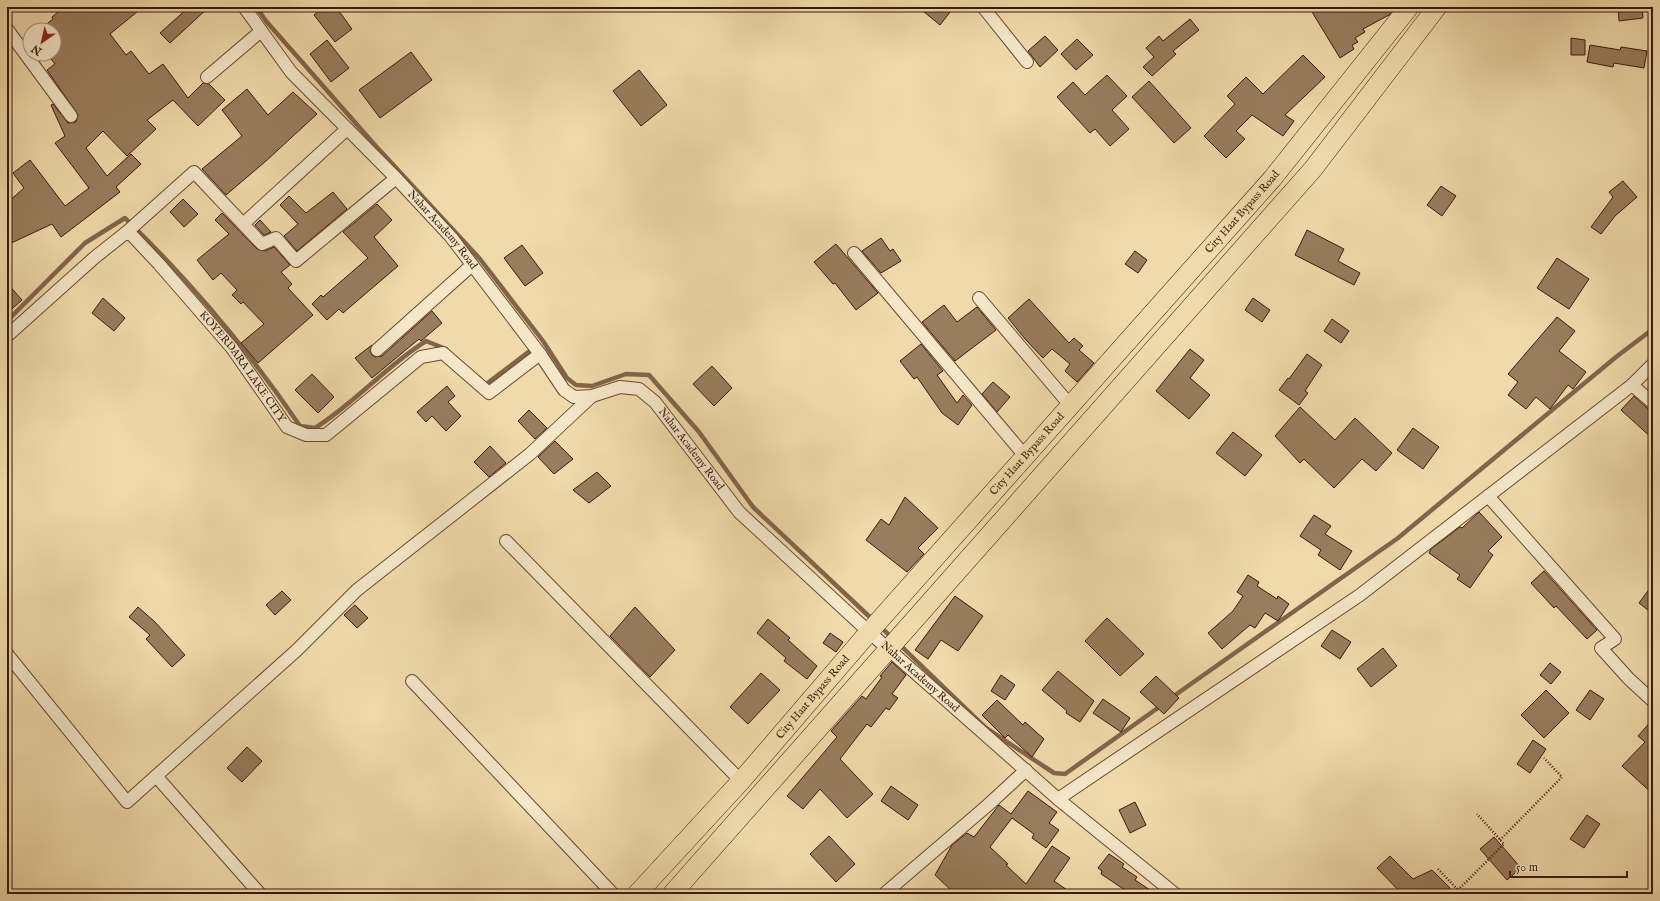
<svg xmlns="http://www.w3.org/2000/svg" width="1660" height="901" viewBox="0 0 1660 901" font-family="'IM FELL English',serif">
  <style>
    .lines { fill: none; stroke-linecap: round; stroke-linejoin: round }
    .stream { stroke: #826549; stroke-width: 4.5 }
    .building { fill: #997d5d; stroke: #3a1909 }
    .street-casing { stroke: #684932; stroke-width: 14 }
    .primary-casing { stroke: #3a1909; stroke-width: 20 }
    .path { stroke: #3a1909; stroke-width: 2.5; stroke-dasharray: 1 2; stroke-linecap: butt }
    .street { stroke: #f5e7c8; stroke-width: 12 }
    .primary { stroke: #f0daab; stroke-width: 19 }
    .labels { text-anchor: middle; dominant-baseline: central; stroke-width: 3; stroke-linejoin: round; paint-order: stroke }
    .street-label { font-size: 11px; fill: #3a1909; stroke: #f5e7c8 }
  </style>
  <rect width="100%" height="100%" fill="#f0daab"/>
  <filter id="stains"><feTurbulence type="fractalNoise" baseFrequency=".005" numOctaves="4"/><feColorMatrix values="0 0 0 0 .2 0 0 0 0 .09 0 0 0 0 .02 0 0 0 .5 -.17"/></filter>
  <radialGradient id="worn" r=".72"><stop offset=".6" stop-color="#630" stop-opacity="0"/><stop offset="1" stop-color="#630" stop-opacity=".3"/></radialGradient>
  <g class="lines">
    <path class="stream" d="M 256,7 L 266,21 L 374,144 L 480,259 L 543,341 L 567,378 L 576,385 L 592,386 L 626,374 L 649,375 L 699,432 L 753,507 L 873,620
      M 7,321 L 85,243 L 125,218 C 190,281 249,351 300,426 L 315,428 C 355,403 386,366 426,341 L 446,349
      M 484,384 L 485,385 L 535,347
      M 880,626 L 892,638
      M 899,644 L 986,728 L 1054,773 L 1065,774 L 1162,705
      M 1171,698 L 1398,538 L 1616,357 L 1653,329"/>
  </g>
  <path class="building" d="M 64,7 L 143,7 L 110,34 L 126,55 L 131,51 L 149,74 L 163,64 L 188,98 L 203,83 L 209,84 L 225,100 L 198,126 L 173,100 L 147,120 L 156,129 L 127,156 L 103,131 L 86,148 L 107,176 L 131,154 L 141,164 L 116,187 L 120,192 L 61,237 L 52,224 L 7,245 L 7,203 L 24,188 L 13,173 L 30,160 L 65,206 L 89,188 L 55,143 L 65,136 L 51,105 L 53,104 L 68,123 L 76,122 L 78,115 L 47,70 L 55,64 L 47,54 L 54,54 L 54,30 L 39,30 L 53,19 L 52,17 Z
    M 189,7 L 209,7 L 170,43 L 160,33 Z
    M 324,7 L 336,7 L 352,29 L 335,42 L 314,15 Z
    M 918,7 L 954,7 L 940,25 Z
    M 1309,7 L 1395,7 L 1389,15 L 1363,29 L 1365,32 L 1355,38 L 1358,42 L 1352,45 L 1354,49 L 1340,58 Z
    M 1618,7 L 1642,7 L 1643,18 L 1619,21 Z
    M 1190,19 L 1199,30 L 1173,51 L 1176,54 L 1152,76 L 1143,67 L 1154,57 L 1146,48 L 1159,36 L 1163,41 Z
    M 1045,36 L 1058,50 L 1040,67 L 1028,51 Z
    M 1571,38 L 1585,40 L 1585,55 L 1571,55 Z
    M 1077,39 L 1093,55 L 1076,70 L 1061,54 Z
    M 327,40 L 349,68 L 331,82 L 310,54 Z
    M 1590,45 L 1620,50 L 1621,47 L 1647,51 L 1644,68 L 1614,63 L 1613,67 L 1587,62 Z
    M 411,52 L 432,80 L 380,118 L 359,90 Z
    M 1303,55 L 1325,77 L 1285,115 L 1294,121 L 1283,136 L 1252,115 L 1236,131 L 1245,139 L 1226,158 L 1204,136 L 1235,104 L 1227,96 L 1246,77 L 1263,94 Z
    M 639,70 L 667,105 L 641,126 L 613,91 Z
    M 1107,75 L 1127,96 L 1112,110 L 1129,129 L 1110,146 L 1095,129 L 1090,133 L 1057,97 L 1073,82 L 1085,95 Z
    M 1149,81 L 1191,128 L 1174,143 L 1132,97 Z
    M 247,89 L 268,115 L 293,92 L 317,114 L 266,161 L 226,195 L 202,169 L 242,136 L 222,110 Z
    M 1623,181 L 1637,197 L 1615,216 L 1601,234 L 1591,227 L 1613,197 L 1609,192 Z
    M 1441,186 L 1456,196 L 1442,216 L 1427,205 Z
    M 333,192 L 347,209 L 297,251 L 284,236 L 298,224 L 280,205 L 289,196 L 306,213 Z
    M 183,199 L 198,214 L 184,227 L 170,212 Z
    M 377,204 L 392,220 L 374,237 L 398,266 L 343,313 L 339,309 L 327,320 L 312,304 L 321,295 L 323,297 L 368,258 L 343,232 Z
    M 222,213 L 257,249 L 265,251 L 274,247 L 290,265 L 281,272 L 292,284 L 288,288 L 313,315 L 258,363 L 241,343 L 264,324 L 243,302 L 241,304 L 232,295 L 237,290 L 221,273 L 213,280 L 197,260 L 229,234 L 215,220 Z
    M 260,220 L 271,232 L 264,235 L 255,225 Z
    M 1307,230 L 1344,249 L 1338,261 L 1360,273 L 1354,285 L 1295,255 Z
    M 881,238 L 890,251 L 893,249 L 901,261 L 881,273 L 862,251 Z
    M 836,244 L 878,293 L 856,310 L 835,283 L 833,284 L 814,262 Z
    M 522,245 L 543,273 L 525,286 L 504,258 Z
    M 1135,251 L 1147,260 L 1138,273 L 1125,264 Z
    M 1557,258 L 1589,279 L 1569,309 L 1537,288 Z
    M 7,283 L 22,300 L 7,313 Z
    M 103,298 L 125,318 L 114,331 L 92,313 Z
    M 1253,298 L 1270,310 L 1262,322 L 1245,310 Z
    M 1029,299 L 1069,343 L 1074,338 L 1083,346 L 1079,350 L 1094,363 L 1077,382 L 1065,371 L 1070,364 L 1052,349 L 1043,358 L 1025,339 L 1008,318 Z
    M 944,305 L 957,322 L 977,307 L 996,330 L 955,361 L 922,322 Z
    M 432,311 L 442,323 L 421,341 L 419,339 L 372,378 L 355,358 L 372,345 L 370,351 L 372,355 L 375,357 L 382,356 Z
    M 1557,317 L 1575,331 L 1559,351 L 1586,372 L 1573,389 L 1568,385 L 1550,409 L 1536,397 L 1526,409 L 1508,395 L 1518,382 L 1508,374 Z
    M 1332,319 L 1349,331 L 1341,343 L 1324,331 Z
    M 921,344 L 943,371 L 937,375 L 957,403 L 963,395 L 972,405 L 958,425 L 942,413 L 917,377 L 914,379 L 900,361 Z
    M 1190,349 L 1204,360 L 1190,378 L 1210,395 L 1189,419 L 1156,391 Z
    M 1307,354 L 1322,365 L 1305,391 L 1308,393 L 1299,405 L 1279,390 L 1288,378 L 1289,379 Z
    M 712,366 L 732,388 L 714,406 L 693,384 Z
    M 312,374 L 334,397 L 318,413 L 295,390 Z
    M 993,382 L 1010,397 L 997,412 L 982,394 Z
    M 447,386 L 455,396 L 448,402 L 461,416 L 446,431 L 432,416 L 426,422 L 417,412 Z
    M 1634,396 L 1648,409 L 1653,410 L 1653,439 L 1621,410 Z
    M 1300,407 L 1335,440 L 1355,418 L 1392,453 L 1376,471 L 1362,459 L 1334,488 L 1304,459 L 1300,463 L 1275,436 Z
    M 529,410 L 547,428 L 535,439 L 518,421 Z
    M 1413,428 L 1439,447 L 1423,469 L 1397,450 Z
    M 1233,432 L 1262,455 L 1245,476 L 1216,453 Z
    M 555,441 L 573,459 L 554,474 L 538,457 Z
    M 490,446 L 506,463 L 489,477 L 474,462 Z
    M 597,472 L 611,486 L 589,503 L 573,490 Z
    M 905,497 L 938,528 L 918,548 L 924,554 L 907,572 L 866,540 L 881,519 L 889,525 Z
    M 1479,512 L 1502,537 L 1488,551 L 1493,555 L 1470,588 L 1457,579 L 1460,575 L 1429,553 L 1431,549 L 1460,527 L 1462,528 Z
    M 1314,515 L 1331,526 L 1325,534 L 1352,551 L 1340,570 L 1318,555 L 1321,550 L 1300,536 Z
    M 1544,571 L 1597,630 L 1587,639 L 1556,606 L 1554,608 L 1531,583 Z
    M 1248,575 L 1259,582 L 1257,586 L 1277,599 L 1278,596 L 1289,604 L 1278,621 L 1265,613 L 1255,628 L 1250,625 L 1222,649 L 1208,633 L 1233,611 L 1243,596 L 1237,592 Z
    M 1653,584 L 1653,614 L 1639,603 Z
    M 282,591 L 291,600 L 275,615 L 266,605 Z
    M 955,596 L 983,616 L 958,651 L 941,640 L 928,659 L 915,650 Z
    M 355,605 L 368,618 L 357,628 L 344,615 Z
    M 138,607 L 155,622 L 185,655 L 172,667 L 146,639 L 150,635 L 129,617 Z
    M 635,607 L 675,650 L 650,677 L 610,636 Z
    M 1107,618 L 1144,654 L 1120,676 L 1085,641 Z
    M 768,619 L 790,638 L 788,640 L 817,666 L 807,679 L 784,661 L 786,658 L 757,633 Z
    M 1332,630 L 1351,642 L 1340,659 L 1321,646 Z
    M 830,633 L 843,642 L 836,652 L 823,643 Z
    M 1383,648 L 1397,666 L 1371,687 L 1357,669 Z
    M 892,662 L 906,675 L 892,694 L 898,698 L 889,710 L 886,708 L 871,727 L 867,724 L 840,759 L 873,794 L 847,818 L 820,789 L 803,809 L 787,796 L 837,737 L 831,731 L 862,696 L 866,699 L 882,677 L 880,676 Z
    M 1550,663 L 1561,672 L 1551,684 L 1540,675 Z
    M 1058,671 L 1094,701 L 1080,722 L 1066,713 L 1067,711 L 1042,690 Z
    M 761,673 L 780,690 L 748,724 L 730,707 Z
    M 1001,675 L 1015,685 L 1005,700 L 991,691 Z
    M 1156,676 L 1179,698 L 1164,714 L 1140,692 Z
    M 1546,690 L 1569,713 L 1544,738 L 1521,715 Z
    M 1590,690 L 1604,699 L 1590,720 L 1576,710 Z
    M 1103,699 L 1130,718 L 1121,732 L 1093,713 Z
    M 997,700 L 1023,725 L 1025,722 L 1044,739 L 1032,757 L 1008,735 L 1005,738 L 982,715 Z
    M 1653,719 L 1653,794 L 1622,766 L 1645,742 L 1638,736 Z
    M 1533,740 L 1546,749 L 1530,773 L 1517,764 Z
    M 247,747 L 262,761 L 242,782 L 227,768 Z
    M 891,786 L 918,805 L 908,820 L 881,801 Z
    M 1028,791 L 1057,812 L 1049,823 L 1059,830 L 1046,848 L 1032,838 L 1034,834 L 1012,818 L 990,847 L 1008,864 L 1006,865 L 1026,884 L 1052,846 L 1070,858 L 1054,881 L 1073,894 L 955,894 L 935,875 L 952,845 L 967,833 L 974,837 L 999,805 L 1011,814 Z
    M 1135,802 L 1146,825 L 1130,833 L 1119,810 Z
    M 1587,815 L 1600,824 L 1584,848 L 1570,839 Z
    M 829,836 L 855,864 L 836,882 L 810,854 Z
    M 1494,837 L 1521,868 L 1507,880 L 1480,849 Z
    M 1109,854 L 1124,864 L 1122,867 L 1137,877 L 1135,880 L 1156,894 L 1131,894 L 1101,874 L 1102,871 L 1098,868 Z
    M 1390,856 L 1413,879 L 1432,870 L 1450,888 L 1443,894 L 1402,894 L 1377,868 Z"/>
  <g class="lines">
    <g class="street-casing">
      <g id="street">
        <path id="s1" d="M 244,7 L 291,72 L 396,178 L 451,237 L 540,354 L 564,390 L 574,397 L 592,396 L 620,387 L 639,389 L 655,402 L 739,512 L 869,632 L 1058,799 L 1175,894"/>
        <path d="M 983,7 L 1027,62"/>
        <path d="M 7,29 L 71,116"/>
        <path d="M 207,77 L 261,31"/>
        <path d="M 243,224 L 347,129"/>
        <path d="M 128,231 L 194,172 L 262,244 L 276,238 L 296,261 L 396,178"/>
        <path d="M 854,253 L 1025,456"/>
        <path d="M 979,298 L 1070,405"/>
        <path id="s2" d="M 7,336 L 94,258 L 128,231 L 159,264 L 232,348 L 287,427 L 306,435 L 326,435 L 421,357 L 443,353 L 489,393 L 540,354"/>
        <path d="M 377,350 L 472,265"/>
        <path d="M 1632,385 L 1653,403"/>
        <path d="M 1488,496 L 1615,639 L 1601,648 L 1629,679 L 1653,701"/>
        <path d="M 506,541 L 741,781"/>
        <path d="M 7,654 L 127,802 L 297,650 L 357,590 L 530,454 L 592,396"/>
        <path d="M 412,681 L 613,894"/>
        <path d="M 156,776 L 260,894"/>
        <path d="M 1058,799 L 1360,595 L 1632,385 L 1653,364"/>
        <path d="M 884,894 L 988,805 L 1026,770"/>
      </g>
    </g>
    <g class="primary-casing">
      <g id="primary">
        <path id="s3" d="M 637,894 L 741,781 L 869,632 L 1272,179 L 1409,7"/>
        <path d="M 672,894 L 1313,169 L 1437,7"/>
      </g>
    </g>
    <path class="path" d="M 1500,840 L 1562,777 L 1544,758
      M 1438,869 L 1462,894
      M 1458,890 L 1504,844 L 1477,814"/>
    <use href="#street" class="street"/>
    <use href="#primary" class="primary"/>
  </g>
  <g class="labels">
    <g class="street-label">
      <text stroke="none"><textPath href="#s3" startOffset="912">City Haat Bypass Road</textPath></text>
      <text stroke="none"><textPath href="#s1" startOffset="299">Nahar Academy Road</textPath></text>
      <text stroke="none"><textPath href="#s2" startOffset="338">KOYERDARA LAKE CITY</textPath></text>
      <text stroke="none"><textPath href="#s1" startOffset="659">Nahar Academy Road</textPath></text>
      <text stroke="none"><textPath href="#s3" startOffset="588">City Haat Bypass Road</textPath></text>
      <text stroke="none"><textPath href="#s1" startOffset="983">Nahar Academy Road</textPath></text>
      <text stroke="none"><textPath href="#s3" startOffset="264">City Haat Bypass Road</textPath></text>
    </g>
  </g>
  <rect width="1660" height="901" fill="none" stroke="#f0daab" stroke-width="24"/>
  <rect x="8" y="8" width="1644" height="885" fill="none" stroke="#3a1909" stroke-width="2"/>
  <rect x="12" y="12" width="1636" height="877" fill="none" stroke="#3a1909"/>
  <g transform="translate(42 42) rotate(214)"><circle r="19" fill="#f5e7c8" stroke="#aa957c"/>
  <path d="M0-3L7 15L0 10L-7 15Z" fill="#8f2418"/>
  <text y="-6" font-size="11" font-weight="bold" text-anchor="middle" fill="#3a1909">N</text>
  </g>
  <path d="M1510 871v6h117v-6" fill="none" stroke="#3a1909" stroke-width="2"/>
  <text x="1516" y="871" font-size="12" fill="#3a1909" stroke="#f5e7c8" stroke-width="3" paint-order="stroke">50 m</text>
  <rect width="100%" height="100%" filter="url(#stains)"/>
  <rect width="100%" height="100%" fill="url(#worn)"/>
</svg>
